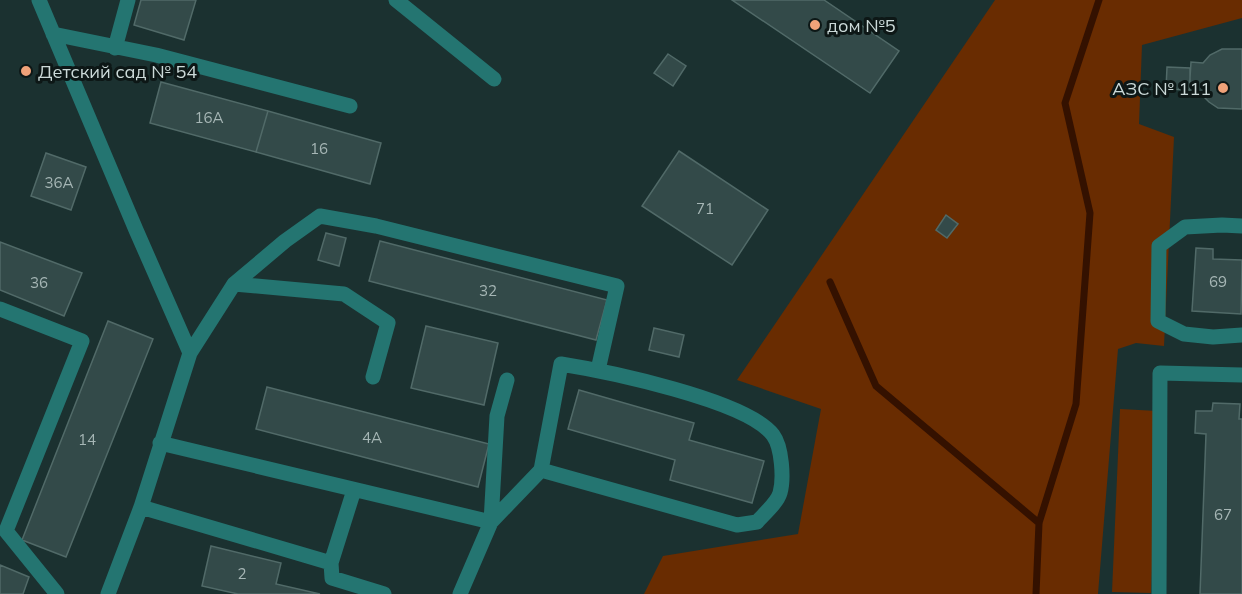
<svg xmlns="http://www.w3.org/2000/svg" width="1242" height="594" viewBox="0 0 1242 594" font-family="Mulish,sans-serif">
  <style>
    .green { fill: #692c01 }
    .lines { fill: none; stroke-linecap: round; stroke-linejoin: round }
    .stream { stroke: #341100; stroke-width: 7 }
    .building { fill: #334a49; stroke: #516a68; stroke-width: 1.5 }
    .minor { stroke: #247571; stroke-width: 15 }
    .poi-dot { fill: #f0a279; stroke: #0d1716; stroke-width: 2 }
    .labels { text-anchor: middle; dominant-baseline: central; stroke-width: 6; stroke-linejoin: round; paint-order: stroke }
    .number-label { font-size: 15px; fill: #a6b6b5 }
    .poi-label { font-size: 18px; fill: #ccdad9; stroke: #0d1716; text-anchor: start }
  </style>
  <rect width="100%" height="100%" fill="#1b3130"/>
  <path class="green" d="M 995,0 L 1242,0 L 1242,18 L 1142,45 L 1139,124 L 1174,137 L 1164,346 L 1136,343 L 1118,349 L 1098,594 L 644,594 L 663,556 L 798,534 L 821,409 L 737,380 Z
    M 1120,409 L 1158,411 L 1151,593 L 1112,592 Z"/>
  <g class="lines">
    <path class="stream" d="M 830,282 L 876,386 L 1039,523
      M 1036,594 L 1039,523 L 1076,404 L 1090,213 L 1065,103 L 1099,0"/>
  </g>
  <path class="building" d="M 141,0 L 196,0 L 184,40 L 134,25 Z
    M 732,0 L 824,0 L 899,51 L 870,93 Z
    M 1222,49 L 1242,49 L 1242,109 L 1218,108 L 1209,102 L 1202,95 L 1189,94 L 1191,62 L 1203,63 L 1210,55 Z
    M 668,54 L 686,66 L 673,86 L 654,73 Z
    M 1167,67 L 1190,68 L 1190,90 L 1166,89 Z
    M 161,82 L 268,111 L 256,152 L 150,123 Z
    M 268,111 L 381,143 L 370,184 L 256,152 Z
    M 679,151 L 768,210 L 732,265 L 642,206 Z
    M 46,153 L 86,167 L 71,210 L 31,196 Z
    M 946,215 L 958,224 L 947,238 L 936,230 Z
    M 326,233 L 346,238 L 339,266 L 318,260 Z
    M 380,241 L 607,300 L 596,340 L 369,281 Z
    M 0,242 L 82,273 L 64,316 L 0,290 Z
    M 1196,248 L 1213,249 L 1213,259 L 1242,260 L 1241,314 L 1192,311 Z
    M 108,321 L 153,339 L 66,557 L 22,540 Z
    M 426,326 L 498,343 L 484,405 L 411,388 Z
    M 654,328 L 684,335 L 679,357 L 649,350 Z
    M 267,387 L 489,444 L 478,487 L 256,429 Z
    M 579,390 L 694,423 L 689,440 L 764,461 L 752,503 L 670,480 L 675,460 L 568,429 Z
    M 1213,403 L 1240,404 L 1239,419 L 1242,419 L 1242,594 L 1200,594 L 1206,434 L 1195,433 L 1196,411 L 1212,411 Z
    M 211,546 L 281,563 L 276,584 L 320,594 L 238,594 L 202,586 Z
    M 0,565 L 29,577 L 23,594 L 0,594 Z"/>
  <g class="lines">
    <path class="minor" d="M 39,0 L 136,230 L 190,353 L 141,507 L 108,594
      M 396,0 L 494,79
      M 53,34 L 156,55 L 350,106
      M 115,48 L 128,0
      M 1242,226 L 1222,225 L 1185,227 L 1159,246 L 1158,321 L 1184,334 L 1213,337 L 1242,335
      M 234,284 L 344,294 L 388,323 L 373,377
      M 0,309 L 82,341 L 6,531 L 57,594
      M 190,353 L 234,284 L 285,241 L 320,216 L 376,226 L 617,286 L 598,370
      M 160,443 L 491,522 L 497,416 L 507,380
      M 141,507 L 331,563 L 354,490
      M 331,563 L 332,578 L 384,594
      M 460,594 L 491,522 L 541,470 L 561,364 C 605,371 747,400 773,435 C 782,447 784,479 780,493 C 777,503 764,514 757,522 L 737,525 L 541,470
      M 1159,594 L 1160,373 L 1242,375"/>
  </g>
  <g class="poi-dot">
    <circle cx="815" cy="25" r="6"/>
    <circle cx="26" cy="71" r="6"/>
    <circle cx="1223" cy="88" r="6"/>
  </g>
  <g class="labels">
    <g class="number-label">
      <text x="209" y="117">16А</text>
      <text x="319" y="148">16</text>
      <text x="59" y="182">36А</text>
      <text x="705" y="208">71</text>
      <text x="1218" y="281">69</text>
      <text x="39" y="282">36</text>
      <text x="488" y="290">32</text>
      <text x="372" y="437">4А</text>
      <text x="87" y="439">14</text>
      <text x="1223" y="514">67</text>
      <text x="242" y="573">2</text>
    </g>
    <g class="poi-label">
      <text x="827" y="25">дом №5</text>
      <text x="38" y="71">Детский сад № 54</text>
      <text x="1211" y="88" text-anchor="end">АЗС № 111</text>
    </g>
  </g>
</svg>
